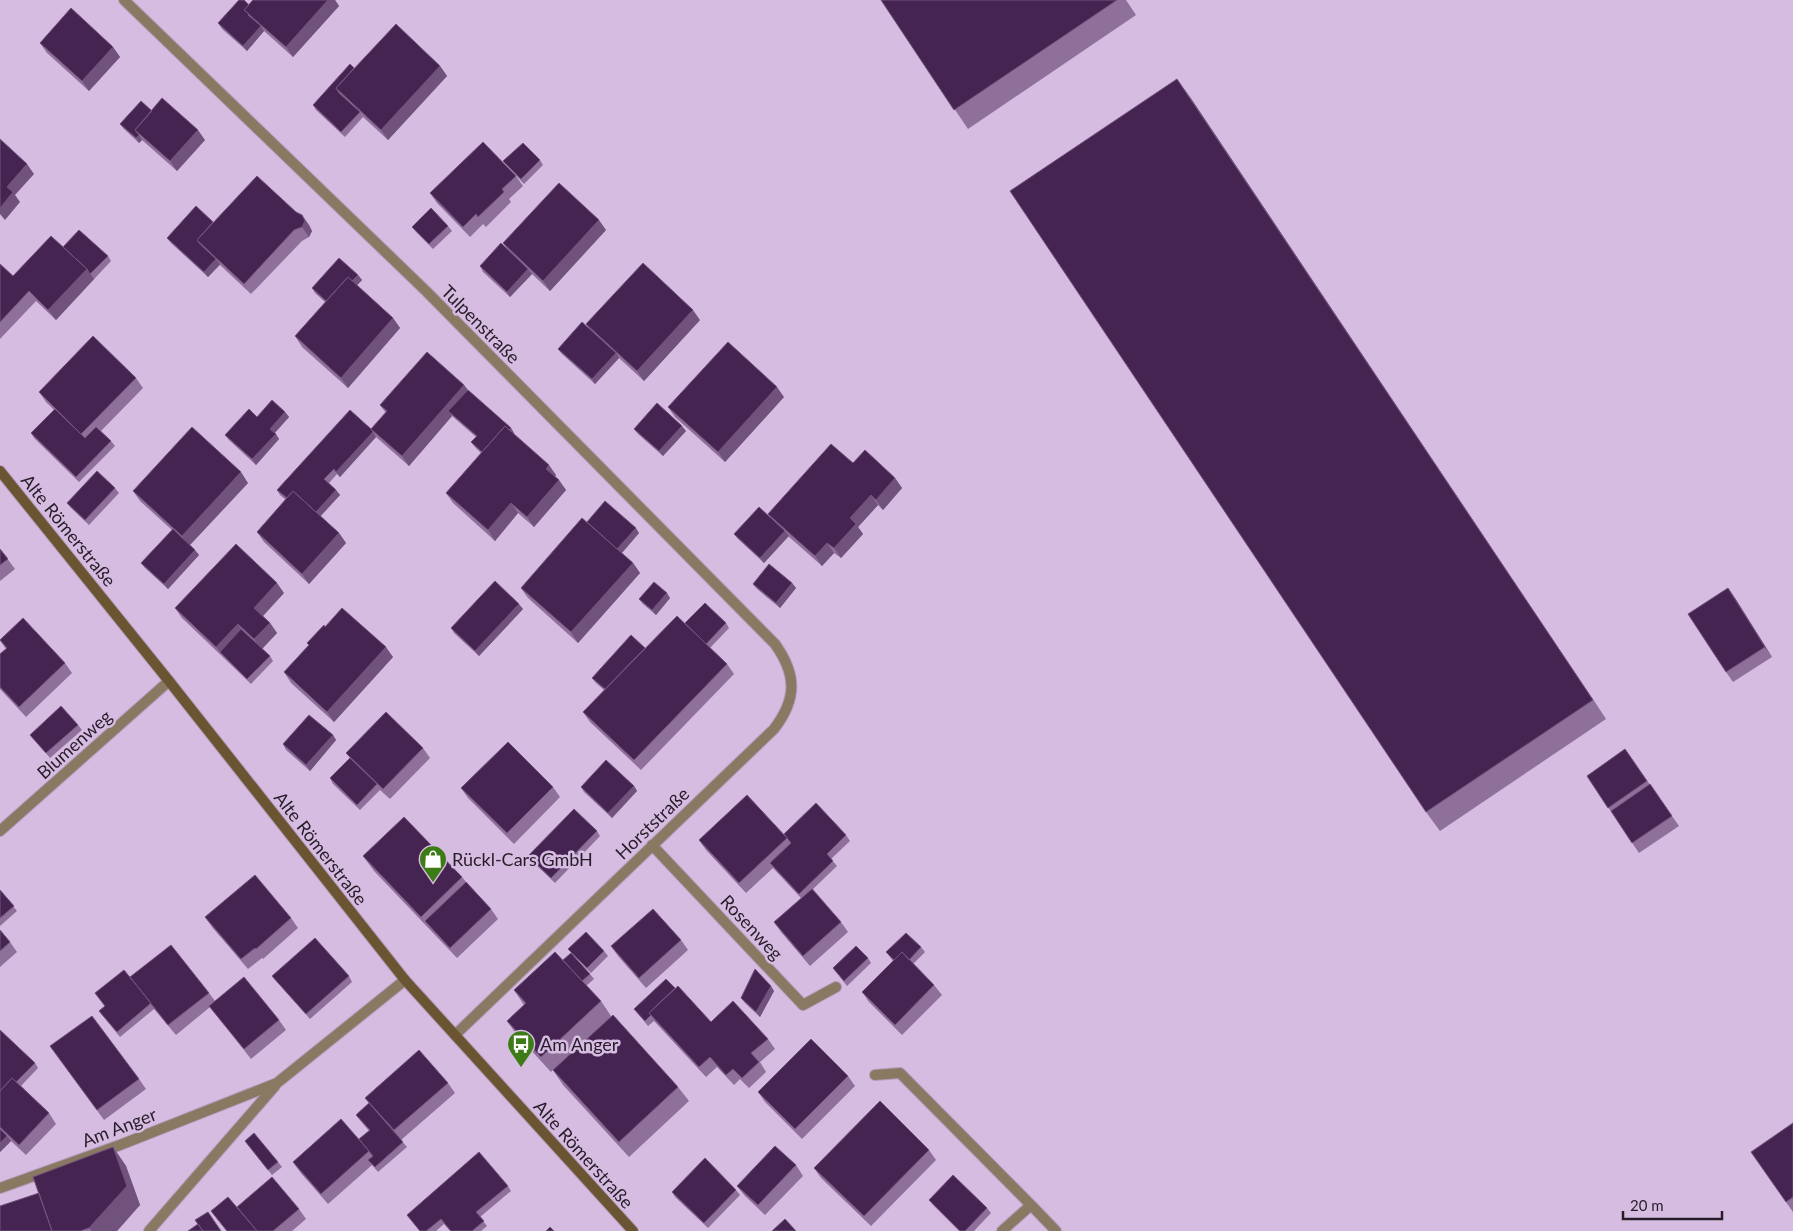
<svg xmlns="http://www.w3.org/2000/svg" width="1793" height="1231" viewBox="0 0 1793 1231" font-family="Lato,sans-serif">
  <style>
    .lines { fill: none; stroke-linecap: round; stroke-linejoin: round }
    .street-casing { stroke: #b39cbc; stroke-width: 12 }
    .secondary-casing { stroke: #b39cbc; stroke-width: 12 }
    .street { stroke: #897962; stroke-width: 10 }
    .secondary { stroke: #6b5431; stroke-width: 10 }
    .wall { fill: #8e709a }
    .shaded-wall { fill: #71527d }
    .building { fill: #462452; stroke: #71527d }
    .labels { text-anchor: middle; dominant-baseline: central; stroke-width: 5; stroke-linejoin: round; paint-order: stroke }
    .street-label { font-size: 18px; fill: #261c2a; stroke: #d6bce1 }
    .poi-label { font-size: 18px; fill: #261c2a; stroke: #d6bce1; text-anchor: start }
  </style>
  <rect width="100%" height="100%" fill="#d6bce1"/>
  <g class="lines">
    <g class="street-casing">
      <path id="street" d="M 124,0 L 426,291 L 775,644 C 797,675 797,699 774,729 L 455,1035
        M 0,831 L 169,681
        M 652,845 L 803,1005 L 836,987
        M 875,1075 L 900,1073 L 1031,1205 L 1002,1231
        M 0,1188 L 120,1145 L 277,1083 L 405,980
        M 1031,1205 L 1056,1231
        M 149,1231 L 275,1086"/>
    </g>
    <g class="secondary-casing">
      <path id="secondary" d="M 0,471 L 169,681 L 405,980 L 633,1231"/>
    </g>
    <use href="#street" class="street"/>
    <use href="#secondary" class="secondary"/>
  </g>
  <path class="wall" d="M 253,0 L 335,0 L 339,6 L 293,57 L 264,31 L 247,51 L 222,29 L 218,23 L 249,5 Z
    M 881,0 L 1126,0 L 1136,15 L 968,129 Z
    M 40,43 L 113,47 L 120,57 L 89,91 L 47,53 Z
    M 440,66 L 447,76 L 388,140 L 363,117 L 345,137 L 316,110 L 313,105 L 354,68 Z
    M 1190,97 L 1606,719 L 1440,831 L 1426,812 Z
    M 120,124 L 205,140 L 177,171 L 142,140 L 139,143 L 124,129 Z
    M 540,160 L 543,165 L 524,184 L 507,166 L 503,161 Z
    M 516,176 L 523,186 L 509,199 L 511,202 L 486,227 L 483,224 L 470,237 L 437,203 L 430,193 Z
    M 213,222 L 309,225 L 312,231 L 309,237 L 302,241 L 251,294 L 220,265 L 208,277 L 171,243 L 167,238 Z
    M 448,226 L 452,231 L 433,249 L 416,232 L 412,227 Z
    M 606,230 L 550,291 L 532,274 L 510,297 L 483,272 L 480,266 L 507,249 L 503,243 Z
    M 63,247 L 108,256 L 111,261 L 56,320 L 36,301 L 0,339 L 0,264 L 13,276 Z
    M 358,275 L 362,280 L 357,285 L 393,318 L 400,328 L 348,388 L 302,347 L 295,336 L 325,302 L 315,293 L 312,288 Z
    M 700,320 L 644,381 L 619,358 L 595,384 L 562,354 L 558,349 L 590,330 L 586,324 Z
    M 136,378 L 143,388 L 101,431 L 111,441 L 115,446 L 79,482 L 34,438 L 31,433 L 54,410 L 46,402 L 39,392 Z
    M 464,385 L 468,390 L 511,428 L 514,433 L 513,434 L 556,475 L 555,476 L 566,490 L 534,527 L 518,513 L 495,541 L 453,503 L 446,493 L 481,453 L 475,447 L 471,442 L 476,437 L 452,416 L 409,466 L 376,437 L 340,477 L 337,474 L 329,483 L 336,490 L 340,495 L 320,516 L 339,533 L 346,543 L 309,584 L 264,542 L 257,532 L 286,500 L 280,495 L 277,490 L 371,429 L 386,413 L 380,405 Z
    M 784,397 L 725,462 L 675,417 L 668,407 Z
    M 285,412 L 289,417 L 274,433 L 279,439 L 256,465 L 229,440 L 225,435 L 257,417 Z
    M 634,429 L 686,431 L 663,456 L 638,434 Z
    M 853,463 L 895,478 L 902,488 L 883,510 L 878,505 L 858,527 L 863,534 L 841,558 L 834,553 L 822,566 L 788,536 L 764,563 L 738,539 L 734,534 L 772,519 L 768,514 Z
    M 248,483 L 190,545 L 199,555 L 168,589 L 145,568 L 141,563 L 172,530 L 140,501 L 133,491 Z
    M 115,488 L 119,493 L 89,525 L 71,508 L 67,503 Z
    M 587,522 L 639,533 L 622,553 L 633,563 L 640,573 L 578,643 L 528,598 L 521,588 Z
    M 0,549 L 15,569 L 0,581 Z
    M 792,583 L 796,588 L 780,608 L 757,589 L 753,584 Z
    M 284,593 L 263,616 L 270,623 L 277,633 L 262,649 L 270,656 L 273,661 L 251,684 L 182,618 L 175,608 Z
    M 670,598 L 656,615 L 643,604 L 639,599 Z
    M 1735,598 L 1772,657 L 1733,682 L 1726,672 Z
    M 523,609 L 479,656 L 454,633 L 451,628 Z
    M 685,623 L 726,623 L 729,628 L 710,648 L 727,664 L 734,674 L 641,770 L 590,722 L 583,712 L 604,690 L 596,683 L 592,678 L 645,648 Z
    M 325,627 L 393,657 L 334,722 L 291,683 L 284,672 L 309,645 L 307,643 Z
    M 0,640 L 65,663 L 72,673 L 26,717 L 0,689 L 0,654 L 6,649 Z
    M 78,725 L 82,730 L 50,758 L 30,735 Z
    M 333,735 L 336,740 L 310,771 L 286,750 L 283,744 Z
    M 423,748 L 430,758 L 390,799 L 380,790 L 360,810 L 333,784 L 330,778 L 350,758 L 346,753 Z
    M 1625,749 L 1679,826 L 1639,853 L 1587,776 Z
    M 634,786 L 637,791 L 612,818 L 584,792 L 581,787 Z
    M 553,787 L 560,797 L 514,844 L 468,798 L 461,788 Z
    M 597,831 L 600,836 L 555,883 L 532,861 L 528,856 Z
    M 784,834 L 846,835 L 850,841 L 831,859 L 837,866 L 813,889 L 841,922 L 848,932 L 810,966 L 781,932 L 774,922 L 801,898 L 773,868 L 746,893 L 706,850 L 699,840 Z
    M 363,856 L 462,877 L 466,882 L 491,909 L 498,919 L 457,958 L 374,871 Z
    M 0,890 L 17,911 L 0,926 Z
    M 205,917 L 291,918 L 298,928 L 263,959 L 262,958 L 248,969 L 212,927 Z
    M 0,930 L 10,942 L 17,952 L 0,967 Z
    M 681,940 L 688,950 L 646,988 L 618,956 L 611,946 Z
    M 921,947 L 925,952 L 913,964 L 934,985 L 942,995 L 902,1035 L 869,1002 L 862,992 L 893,961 L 886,952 Z
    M 568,949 L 604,951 L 608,956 L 591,973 L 572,954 Z
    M 868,958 L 871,963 L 847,986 L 833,968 Z
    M 563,960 L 590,974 L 594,979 L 586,986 L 601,1001 L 611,1016 L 678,1087 L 689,1101 L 629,1157 L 563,1085 L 553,1070 L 551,1072 L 517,1035 L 507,1021 L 524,1005 L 514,990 Z
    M 272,976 L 349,976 L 352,982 L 310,1019 L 276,981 Z
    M 133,982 L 209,993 L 215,1001 L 279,1020 L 286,1030 L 251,1059 L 210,1007 L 176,1035 L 154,1009 L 120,1037 L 99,1011 L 105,1006 L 95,993 Z
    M 675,988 L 711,1022 L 768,1039 L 775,1049 L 760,1062 L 766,1072 L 749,1088 L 740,1079 L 734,1085 L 717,1067 L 706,1077 L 654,1021 L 648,1026 L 634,1009 Z
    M 774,991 L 760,1017 L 745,1003 L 741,998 Z
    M 0,1030 L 35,1063 L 38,1068 L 21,1086 L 49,1113 L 56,1124 L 26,1155 L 11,1141 L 0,1152 Z
    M 50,1046 L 139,1079 L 146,1089 L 104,1120 Z
    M 848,1076 L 855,1086 L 802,1139 L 765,1102 L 758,1092 Z
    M 448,1083 L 455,1093 L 401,1140 L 407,1147 L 378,1172 L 372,1165 L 328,1204 L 300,1172 L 293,1162 L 359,1139 L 369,1131 L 356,1115 L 369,1103 L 365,1098 Z
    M 1793,1123 L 1793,1212 L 1786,1202 Z
    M 245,1141 L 278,1162 L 282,1167 L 272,1175 Z
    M 113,1147 L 126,1166 L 140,1205 L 117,1231 L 0,1231 L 39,1193 Z
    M 929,1150 L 936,1160 L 871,1226 L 821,1178 L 814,1168 Z
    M 796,1165 L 803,1176 L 765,1215 L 745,1196 L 737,1186 Z
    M 508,1186 L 511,1191 L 480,1217 L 487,1226 L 481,1231 L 450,1231 L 444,1224 L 436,1231 L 420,1231 L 407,1215 Z
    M 736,1190 L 740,1195 L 708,1228 L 675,1197 L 672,1192 Z
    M 929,1200 L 987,1208 L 991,1213 L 974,1231 L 959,1231 L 933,1205 Z
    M 299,1209 L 306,1219 L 292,1231 L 227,1231 L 211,1211 L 239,1210 Z"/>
  <path class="shaded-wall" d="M 328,0 L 335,0 L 339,6 L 293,57 L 286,47 Z
    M 261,26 L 264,31 L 247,51 L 243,46 Z
    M 113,47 L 120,57 L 89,91 L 82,81 Z
    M 440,66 L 447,76 L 388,140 L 381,130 Z
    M 1177,79 L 1190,97 L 1606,719 L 1593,700 Z
    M 198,130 L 205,140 L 177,171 L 170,161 Z
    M 139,135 L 142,140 L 139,143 L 136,138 Z
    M 27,164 L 34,174 L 15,195 L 20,202 L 5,220 L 0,214 L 0,208 L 7,187 Z
    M 302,215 L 309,225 L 312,231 L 309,237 L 302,227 Z
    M 599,220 L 606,230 L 550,291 L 543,281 Z
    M 216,259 L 220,264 L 208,277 L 204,272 Z
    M 87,269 L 94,279 L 56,320 L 48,310 Z
    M 528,269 L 532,274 L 510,297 L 507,292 Z
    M 358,275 L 362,280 L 334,310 L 331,305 Z
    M 693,310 L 700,320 L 644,381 L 637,371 Z
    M 393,318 L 400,328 L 348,388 L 341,378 Z
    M 616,353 L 619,358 L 595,384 L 592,379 Z
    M 464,385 L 471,395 L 448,411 L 452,416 L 409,466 L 402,456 Z
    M 777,387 L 784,397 L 725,462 L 718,452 Z
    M 285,412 L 289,417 L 274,434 L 270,429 Z
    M 682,426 L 686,431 L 663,456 L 659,451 Z
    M 511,428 L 514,433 L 490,461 Z
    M 373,432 L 376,437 L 340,477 L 336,472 Z
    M 276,434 L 279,439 L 256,465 L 252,459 Z
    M 549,465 L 556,475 L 553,479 L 546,469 Z
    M 241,472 L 248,483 L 189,546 L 182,536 Z
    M 895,478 L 902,488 L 883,510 L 876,500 Z
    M 559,480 L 566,490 L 534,527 L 527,517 Z
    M 336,490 L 340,495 L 319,518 L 315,513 Z
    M 871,495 L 878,505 L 858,527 L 863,534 L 841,558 L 834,548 L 850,518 Z
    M 511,503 L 518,513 L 495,541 L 488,530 Z
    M 636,528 L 639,533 L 620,555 L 616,550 Z
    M 785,531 L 789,536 L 764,563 L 760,558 Z
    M 339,533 L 346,543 L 309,584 L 302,574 Z
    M 827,543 L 834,553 L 822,566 L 815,556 Z
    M 195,550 L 199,555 L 168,589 L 164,584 Z
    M 633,563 L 640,573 L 578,643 L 571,632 Z
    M 277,583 L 284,593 L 261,618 L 254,608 Z
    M 792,583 L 796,588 L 780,608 L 776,603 Z
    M 1728,588 L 1735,598 L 1772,657 L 1765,647 Z
    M 667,593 L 670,598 L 656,615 L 652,610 Z
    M 519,604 L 523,609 L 479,656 L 475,651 Z
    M 270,623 L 277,633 L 261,650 L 254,639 Z
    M 238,624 L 245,634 L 220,652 L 216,647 Z
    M 386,647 L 393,657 L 334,722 L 327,712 Z
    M 333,735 L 336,740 L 310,771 L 306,765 Z
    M 634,786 L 637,791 L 612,818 L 608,813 Z
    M 771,986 L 774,991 L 760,1017 L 756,1012 Z
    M 7,1136 L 11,1141 L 0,1152 L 0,1143 Z
    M 113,1147 L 126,1166 L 140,1205 L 117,1231 L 92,1231 L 89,1228 Z"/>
  <path class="building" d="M 239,0 L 244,0 L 249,5 L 244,10 L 249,14 L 248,15 L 261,26 L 243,46 L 218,23 Z
    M 253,0 L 328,0 L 286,47 L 244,10 Z
    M 881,0 L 1117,0 L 954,110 Z
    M 71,8 L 113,47 L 82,81 L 40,43 Z
    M 396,24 L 440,66 L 381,130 L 336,88 Z
    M 350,64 L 354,68 L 336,88 L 339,93 L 360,112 L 341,132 L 313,105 Z
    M 1177,79 L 1593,700 L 1426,812 L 1010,191 Z
    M 162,98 L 198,130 L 170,161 L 135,130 Z
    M 141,101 L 152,111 L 135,130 L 139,135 L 136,138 L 120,124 Z
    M 0,139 L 27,164 L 7,187 L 13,192 L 0,208 Z
    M 483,142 L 516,176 L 502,189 L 504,192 L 478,217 L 476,214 L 463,227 L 430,193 Z
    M 523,143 L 540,160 L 521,179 L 503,161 Z
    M 257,176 L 296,212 L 302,215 L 305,221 L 302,227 L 294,230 L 244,284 L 197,240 Z
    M 559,183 L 599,220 L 543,281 L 503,243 Z
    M 196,206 L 213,222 L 197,240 L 200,244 L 216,259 L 204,272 L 167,238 Z
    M 431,208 L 448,226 L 429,244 L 412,227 Z
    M 79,230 L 108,256 L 90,274 L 87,269 L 63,247 Z
    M 51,236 L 87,269 L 48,310 L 29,291 L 0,322 L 0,264 L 13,276 Z
    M 501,243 L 528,269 L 507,292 L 480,266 Z
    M 339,258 L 358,275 L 352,281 L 348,277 L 326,301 L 312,288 Z
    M 643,263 L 693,310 L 637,371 L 586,324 Z
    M 348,277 L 393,318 L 341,378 L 295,336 Z
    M 582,322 L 616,353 L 592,379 L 558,349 Z
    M 93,336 L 136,378 L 81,434 L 39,392 Z
    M 728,342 L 777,387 L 718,452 L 668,407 Z
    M 427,352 L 464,385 L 402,456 L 371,429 L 387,411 L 380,405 Z
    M 468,390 L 511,428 L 509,430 L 505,426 L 482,452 L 471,442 L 477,436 L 448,411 Z
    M 272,400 L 285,412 L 270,429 L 276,434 L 252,459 L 225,435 L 249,409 L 257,417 Z
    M 657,403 L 682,426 L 659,451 L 634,429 Z
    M 55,409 L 85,438 L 96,427 L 111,441 L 76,477 L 31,433 Z
    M 350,410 L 371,429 L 373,432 L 336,472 L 334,469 L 324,479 L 336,490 L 316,512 L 293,491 L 287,498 L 277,490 Z
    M 505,426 L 549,465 L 546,469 L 559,480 L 527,517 L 511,503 L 488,530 L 446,493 Z
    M 192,427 L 241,472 L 182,536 L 133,491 Z
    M 831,444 L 853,463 L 865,450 L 895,478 L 876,500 L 871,495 L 850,518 L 856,524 L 834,548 L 827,543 L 815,556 L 768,514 Z
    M 97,471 L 115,488 L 85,520 L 67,503 Z
    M 293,491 L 339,533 L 302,574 L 257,532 Z
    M 605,501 L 636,528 L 617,549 L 587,522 Z
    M 759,507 L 785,531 L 760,558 L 734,534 Z
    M 582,518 L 633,563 L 571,632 L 521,588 Z
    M 173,529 L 195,550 L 164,584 L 141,563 Z
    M 236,544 L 277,583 L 254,608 L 270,623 L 254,639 L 238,624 L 216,647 L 175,608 Z
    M 0,549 L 8,559 L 0,565 Z
    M 769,564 L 792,583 L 776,603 L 753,584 Z
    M 495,581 L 519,604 L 475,651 L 451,628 Z
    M 654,582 L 667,593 L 652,610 L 639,599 Z
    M 1728,588 L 1765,647 L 1726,672 L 1688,614 Z
    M 705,603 L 726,623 L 706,644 L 685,623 Z
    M 342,608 L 386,647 L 327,712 L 284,672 L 309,645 L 307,643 L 324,625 L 325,627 Z
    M 677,616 L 727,664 L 634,760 L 583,712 Z
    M 23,618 L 65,663 L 19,707 L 0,687 L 0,654 L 7,648 L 0,640 Z
    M 241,629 L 270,656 L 247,679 L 220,652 Z
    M 631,635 L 645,648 L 605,689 L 592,678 Z
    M 61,706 L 78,725 L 46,753 L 30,735 Z
    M 386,712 L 423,748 L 383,789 L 346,753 Z
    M 309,715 L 333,735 L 306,765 L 283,744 Z
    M 508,742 L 553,787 L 507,833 L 461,788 Z
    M 1625,749 L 1647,781 L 1608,808 L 1587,776 Z
    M 350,758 L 377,784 L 357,805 L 330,778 Z
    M 606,760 L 634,786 L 608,813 L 581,787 Z
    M 1650,784 L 1672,816 L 1632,843 L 1611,811 Z
    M 747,795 L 787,838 L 739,883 L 699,840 Z
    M 816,803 L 846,835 L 827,854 L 833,861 L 799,894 L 770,863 L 791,843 L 784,834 Z
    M 574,809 L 597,831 L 551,878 L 528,856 Z
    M 404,817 L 462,877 L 421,917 L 363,856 Z
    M 255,875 L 291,918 L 256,949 L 255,948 L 241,959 L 205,917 Z
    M 466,882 L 491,909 L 450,948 L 425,921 Z
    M 812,889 L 841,922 L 803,956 L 774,922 Z
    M 0,890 L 14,906 L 0,918 Z
    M 653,909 L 681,940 L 639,978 L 611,946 Z
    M 0,930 L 10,942 L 0,951 Z
    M 586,932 L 604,951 L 587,968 L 568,949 Z
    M 906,933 L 921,947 L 909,960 L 902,952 L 894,960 L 886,952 Z
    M 315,938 L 349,976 L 306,1014 L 272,976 Z
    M 171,945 L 209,993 L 168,1025 L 130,977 Z
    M 856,946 L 868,958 L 844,981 L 833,968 Z
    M 555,952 L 601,1001 L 541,1057 L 507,1021 L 526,1003 L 514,990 Z
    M 902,952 L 934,985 L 895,1025 L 862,992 Z
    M 571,953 L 590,974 L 582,981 L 563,960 Z
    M 755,969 L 771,986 L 756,1012 L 741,998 Z
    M 124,970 L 151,1003 L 117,1032 L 99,1011 L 105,1006 L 95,993 Z
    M 244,977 L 279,1020 L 244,1049 L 209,1006 Z
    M 666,979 L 675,988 L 649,1013 L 651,1015 L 645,1021 L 634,1009 Z
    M 678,986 L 711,1022 L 733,1001 L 768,1039 L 751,1053 L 759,1062 L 742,1078 L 733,1069 L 726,1075 L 710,1057 L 699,1067 L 649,1013 Z
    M 613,1015 L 678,1087 L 619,1142 L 553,1070 Z
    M 92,1016 L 139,1079 L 97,1110 L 50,1046 Z
    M 0,1030 L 35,1063 L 16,1082 L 12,1078 L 0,1091 Z
    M 811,1039 L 848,1076 L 795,1129 L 758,1092 Z
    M 419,1050 L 448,1083 L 394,1130 L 365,1098 Z
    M 12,1078 L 49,1113 L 19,1145 L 0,1127 L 0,1091 Z
    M 880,1101 L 929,1150 L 864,1216 L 814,1168 Z
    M 369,1103 L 403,1142 L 375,1167 L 368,1160 L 373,1156 L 359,1139 L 370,1130 L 356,1115 Z
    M 341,1119 L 369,1151 L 321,1194 L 293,1162 Z
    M 1793,1123 L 1793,1197 L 1786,1202 L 1751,1152 Z
    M 0,1129 L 7,1136 L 0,1143 Z
    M 254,1133 L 278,1162 L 268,1170 L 245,1141 Z
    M 775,1146 L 796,1165 L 758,1205 L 737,1186 Z
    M 113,1147 L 127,1186 L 89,1228 L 80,1231 L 52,1231 L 33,1177 Z
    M 479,1152 L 508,1186 L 476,1212 L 484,1221 L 472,1231 L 451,1231 L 441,1219 L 426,1231 L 420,1231 L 407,1215 Z
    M 705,1158 L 736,1190 L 704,1223 L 672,1192 Z
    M 953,1175 L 987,1208 L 965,1231 L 960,1231 L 929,1200 Z
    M 272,1177 L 299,1209 L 273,1231 L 257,1231 L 237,1207 Z
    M 39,1193 L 52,1231 L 0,1231 L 0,1206 Z
    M 228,1197 L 257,1231 L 227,1231 L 211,1211 Z
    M 208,1212 L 221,1231 L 203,1231 L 195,1220 Z
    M 785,1219 L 796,1231 L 772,1231 Z
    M 198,1224 L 203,1231 L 188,1231 Z
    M 550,1227 L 554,1231 L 546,1231 Z"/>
  <defs>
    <g id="shop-pin" transform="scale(1.4375)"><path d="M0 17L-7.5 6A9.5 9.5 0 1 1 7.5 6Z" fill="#3d7b17" stroke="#d6bce1"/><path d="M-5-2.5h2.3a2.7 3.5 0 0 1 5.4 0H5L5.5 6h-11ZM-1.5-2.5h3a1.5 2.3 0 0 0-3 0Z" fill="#fff"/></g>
    <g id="bus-pin" transform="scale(1.4375)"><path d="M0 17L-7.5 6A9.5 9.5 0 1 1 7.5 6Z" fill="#3d7b17" stroke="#d6bce1"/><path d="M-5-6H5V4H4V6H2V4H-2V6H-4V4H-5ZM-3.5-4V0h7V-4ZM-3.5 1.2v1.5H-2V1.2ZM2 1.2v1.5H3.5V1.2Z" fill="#fff"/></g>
  </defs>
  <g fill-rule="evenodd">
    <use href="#shop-pin" x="433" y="859"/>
    <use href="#bus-pin" x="521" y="1044"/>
  </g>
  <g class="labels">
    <g class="street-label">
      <text transform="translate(481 324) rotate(45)">Tulpenstraße</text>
      <text transform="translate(69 530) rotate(51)">Alte Römerstraße</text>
      <text transform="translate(74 744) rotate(-42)">Blumenweg</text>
      <text transform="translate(652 823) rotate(-44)">Horststraße</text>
      <text transform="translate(321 848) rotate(52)">Alte Römerstraße</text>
      <text transform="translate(752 927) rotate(47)">Rosenweg</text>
      <text transform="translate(119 1127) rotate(-21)">Am Anger</text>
      <text transform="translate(584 1154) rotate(48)">Alte Römerstraße</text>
    </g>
    <g class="poi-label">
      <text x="452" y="859">Rückl-Cars GmbH</text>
      <text x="540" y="1044">Am Anger</text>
    </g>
  </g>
  <path d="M1623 1211v8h99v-8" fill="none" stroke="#261c2a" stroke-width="2.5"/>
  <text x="1630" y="1211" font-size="15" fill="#261c2a" stroke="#d6bce1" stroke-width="4" paint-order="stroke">20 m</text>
</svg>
